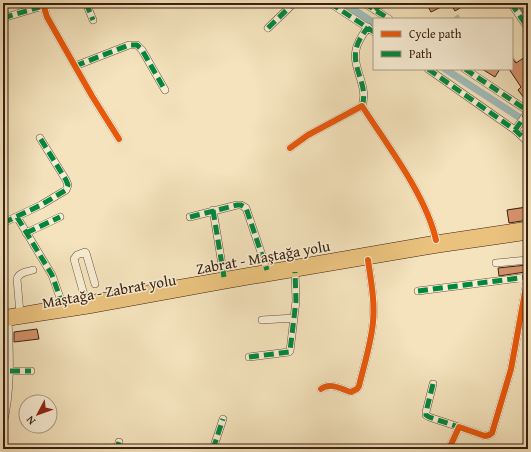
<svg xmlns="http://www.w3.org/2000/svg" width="531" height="452" viewBox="0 0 531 452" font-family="'Gentium Book Plus',serif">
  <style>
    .shadow { fill: #0003 }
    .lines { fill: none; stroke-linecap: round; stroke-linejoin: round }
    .stream { stroke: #777e77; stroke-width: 2 }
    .canal { stroke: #9fbcbb; stroke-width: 7 }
    .building { fill: #d5936b; stroke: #3b2011 }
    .minor-casing { stroke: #69513c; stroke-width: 8 }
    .major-casing { stroke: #3b2011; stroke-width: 10 }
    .minor { stroke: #f8edd4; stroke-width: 7 }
    .major { stroke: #eac27e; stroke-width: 9 }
    .quiet { stroke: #00873e; stroke-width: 5; stroke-dasharray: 10 5; stroke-linecap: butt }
    .cycleway-casing { stroke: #f8edd4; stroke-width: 8 }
    .cycleway { stroke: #e8590c; stroke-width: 6 }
    .labels { text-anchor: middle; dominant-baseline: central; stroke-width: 3; stroke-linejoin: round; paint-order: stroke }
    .street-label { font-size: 15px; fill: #3b2011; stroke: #f8edd4 }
  </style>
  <rect width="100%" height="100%" fill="#f4e3bd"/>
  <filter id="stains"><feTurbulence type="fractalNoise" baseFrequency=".005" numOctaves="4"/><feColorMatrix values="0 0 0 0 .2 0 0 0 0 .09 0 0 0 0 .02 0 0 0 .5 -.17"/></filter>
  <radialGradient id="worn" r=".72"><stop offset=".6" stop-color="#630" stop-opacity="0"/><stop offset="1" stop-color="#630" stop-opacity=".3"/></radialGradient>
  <path class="shadow" d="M 480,3 L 491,3 L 483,8 Z
    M 458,14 L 461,19 L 452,19 Z
    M 512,55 L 518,63 L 528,55 L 528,68 L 524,71 L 528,78 L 528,94 L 510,69 L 512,69 Z
    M 528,206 L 528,219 L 510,222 L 508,210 L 509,209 Z"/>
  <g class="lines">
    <path class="stream" d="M 517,3 L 528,21"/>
    <path class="canal" d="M 344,3 L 374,23
      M 445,69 L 528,123"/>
  </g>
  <path class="building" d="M 426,3 L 439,3 L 441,7 L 431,12 Z
    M 450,3 L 468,3 L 455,11 Z
    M 528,55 L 528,70 L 523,73 L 528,80 L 528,95 L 524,98 L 518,90 L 521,87 L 509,69 L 512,69 L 512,58 L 516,63 Z
    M 482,69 L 500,69 L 495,77 Z
    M 527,207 L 528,220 L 509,223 L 507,210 Z
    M 527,265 L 527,271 L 525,272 L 499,276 L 498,268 Z
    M 37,329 L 39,339 L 14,342 L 14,332 Z"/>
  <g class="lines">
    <g class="minor-casing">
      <path id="minor" d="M 86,3 L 93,20
        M 330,3 L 374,32
        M 364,3 L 389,19
        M 511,3 L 528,28
        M 523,3 L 528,11
        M 44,7 L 47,17 L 92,96 L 119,139
        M 375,10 L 383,3
        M 3,18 L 53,3
        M 268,28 L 294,3
        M 75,66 L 129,45 L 137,45 L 142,50 L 165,90
        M 428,69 L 515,130 L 528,142
        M 465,69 L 528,111
        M 362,106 C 369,86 352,69 356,50 C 357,42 363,34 368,27
        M 515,130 L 528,112
        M 290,148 L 308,135 L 362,106 C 387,145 426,195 436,240
        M 213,210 L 224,277
        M 17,217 L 52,275 L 63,306
        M 190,217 L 237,205 L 241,205 L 246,208 L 267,270
        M 3,223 L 41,205 L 66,190 L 68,185 L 66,180 L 40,138
        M 26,233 L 60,217
        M 496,263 L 528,260
        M 418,291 L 527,277
        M 86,302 L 74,259 L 77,255 L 85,252 L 86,253 L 95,284
        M 20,313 L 17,279 C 19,272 27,272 33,270
        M 262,320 L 294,318
        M 249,357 L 289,352 L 290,351 L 296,301 L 295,272
        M 10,371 L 31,371
        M 433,384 L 426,412 L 426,415 L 429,417 L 459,427
        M 321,389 C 330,382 341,389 351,392 L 357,389 L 359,386 C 364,365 371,344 373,322 C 375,302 371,281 368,260
        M 3,425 C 11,391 10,357 8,322
        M 117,449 L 119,442
        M 213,449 L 223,419
        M 449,449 L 459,427 L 485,436 L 489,435 L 492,433 L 511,369 L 528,276"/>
    </g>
    <g class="major-casing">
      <path id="major" d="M 3,315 L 436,240 L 528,226
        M 3,322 L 88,309 L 225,284 L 438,248 L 528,235"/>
    </g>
    <use href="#minor" class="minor"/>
    <use href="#major" class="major"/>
    <path class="quiet" d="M 86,3 L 93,20
      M 330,3 L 374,32
      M 364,3 L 389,19
      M 511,3 L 528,28
      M 523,3 L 528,11
      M 375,10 L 383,3
      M 3,18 L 53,3
      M 268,28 L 294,3
      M 75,66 L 129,45 L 137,45 L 142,50 L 165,90
      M 428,69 L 515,130 L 528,142
      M 465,69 L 528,111
      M 362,106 C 369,86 352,69 356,50 C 357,42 363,34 368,27
      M 515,130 L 528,112
      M 213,210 L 224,277
      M 17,217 L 52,275 L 63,306
      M 190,217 L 237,205 L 241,205 L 246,208 L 267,270
      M 3,223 L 41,205 L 66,190 L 68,185 L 66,180 L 40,138
      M 26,233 L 60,217
      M 418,291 L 527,277
      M 249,357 L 289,352 L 290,351 L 296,301 L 295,272
      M 10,371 L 31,371
      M 433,384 L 426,412 L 426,415 L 429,417 L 459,427
      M 117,449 L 119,442
      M 213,449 L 223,419"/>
    <g class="cycleway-casing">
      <path id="cycleway" d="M 44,7 L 47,17 L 92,96 L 119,139
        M 290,148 L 308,135 L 362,106 C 387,145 426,195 436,240
        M 321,389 C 330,382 341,389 351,392 L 357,389 L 359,386 C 364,365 371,344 373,322 C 375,302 371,281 368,260
        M 449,449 L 459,427 L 485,436 L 489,435 L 492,433 L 511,369 L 528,276"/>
    </g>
    <use href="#cycleway" class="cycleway"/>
  </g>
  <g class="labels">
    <g class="street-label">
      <text transform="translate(263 257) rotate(-10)">Zabrat - Maştağa yolu</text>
      <text transform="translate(109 291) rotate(-10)">Maştağa - Zabrat yolu</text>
    </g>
  </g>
  <rect width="531" height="452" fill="none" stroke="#f4e3bd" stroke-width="16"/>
  <rect x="4" y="4" width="523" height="444" fill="none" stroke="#3b2011" stroke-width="2"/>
  <rect x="8" y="8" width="515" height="436" fill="none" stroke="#3b2011"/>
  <rect x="373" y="18" width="140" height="52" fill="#f8edd4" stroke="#ac9b86"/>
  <rect x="381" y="31" width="20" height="6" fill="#e8590c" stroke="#ac9b86"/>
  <text x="409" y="38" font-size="12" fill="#3b2011">Cycle path</text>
  <rect x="381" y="51" width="20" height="6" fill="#00873e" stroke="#ac9b86"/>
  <text x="409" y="58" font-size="12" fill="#3b2011">Path</text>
  <g transform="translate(38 414) rotate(229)"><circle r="19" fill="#f8edd4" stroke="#ac9b86"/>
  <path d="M0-3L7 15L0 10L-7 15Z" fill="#8f2418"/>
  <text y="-6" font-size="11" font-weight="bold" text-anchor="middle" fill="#3b2011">N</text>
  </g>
  <rect width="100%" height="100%" filter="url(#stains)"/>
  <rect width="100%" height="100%" fill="url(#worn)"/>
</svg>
